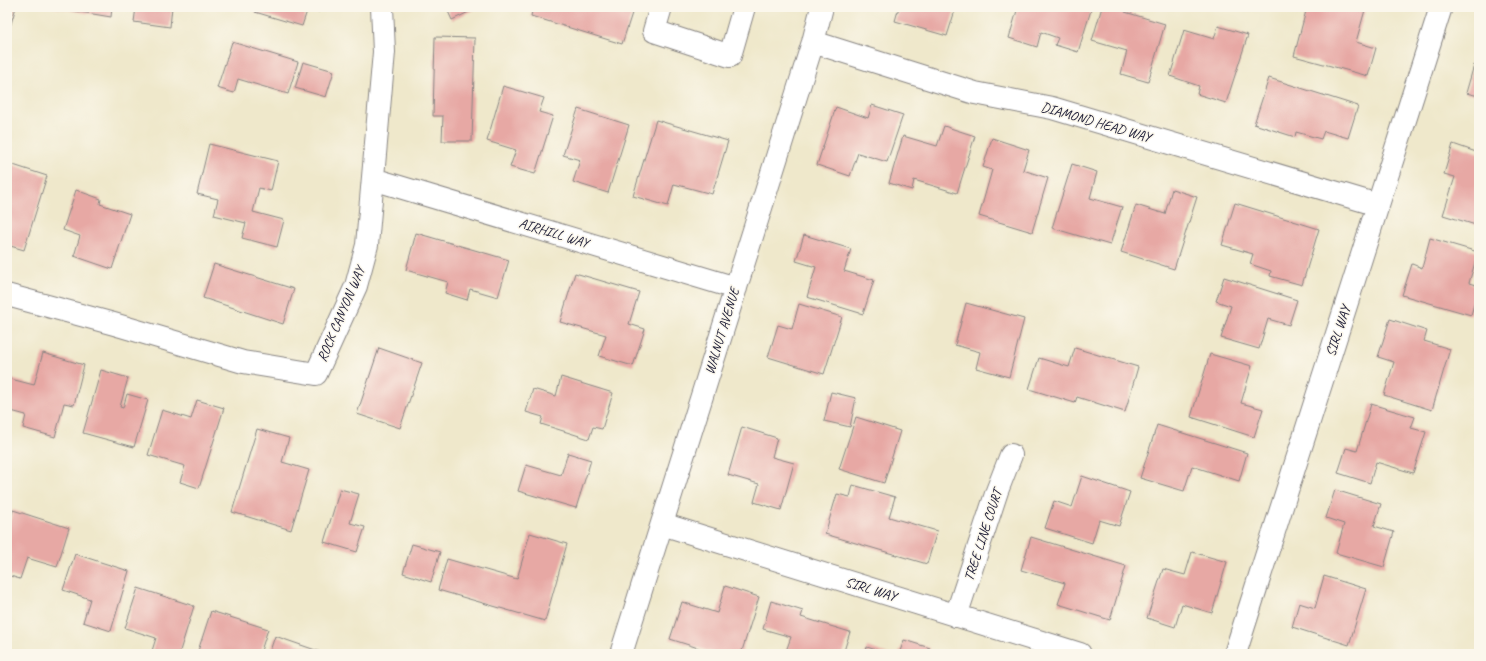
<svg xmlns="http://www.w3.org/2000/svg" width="1486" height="661" viewBox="0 0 1486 661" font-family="Caveat,sans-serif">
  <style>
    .building { fill: #e7a8a4 }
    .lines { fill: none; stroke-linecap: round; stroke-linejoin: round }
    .minor-casing { stroke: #888583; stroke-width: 24 }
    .minor { stroke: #fff; stroke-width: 22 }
    .labels { text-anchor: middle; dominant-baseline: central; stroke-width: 3; stroke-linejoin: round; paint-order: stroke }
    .street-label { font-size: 14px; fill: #22223b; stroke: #fbf7ec }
  </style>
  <rect width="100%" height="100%" fill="#fbf7ec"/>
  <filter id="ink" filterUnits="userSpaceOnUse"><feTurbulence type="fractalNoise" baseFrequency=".025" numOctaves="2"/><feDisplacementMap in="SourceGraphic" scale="8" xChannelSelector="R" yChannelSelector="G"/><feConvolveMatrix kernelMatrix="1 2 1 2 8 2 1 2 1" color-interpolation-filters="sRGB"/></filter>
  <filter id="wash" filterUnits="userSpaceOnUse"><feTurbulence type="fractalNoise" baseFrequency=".012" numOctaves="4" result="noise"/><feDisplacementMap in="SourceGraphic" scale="16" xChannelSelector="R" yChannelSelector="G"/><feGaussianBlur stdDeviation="0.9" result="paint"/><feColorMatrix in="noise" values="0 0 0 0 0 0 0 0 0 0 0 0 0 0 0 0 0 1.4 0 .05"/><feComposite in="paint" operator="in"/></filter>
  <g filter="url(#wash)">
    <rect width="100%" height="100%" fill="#efe8cb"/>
    <g id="blocks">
      <path class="building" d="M 7,7 L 16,7 L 7,37 Z
        M 51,7 L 112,7 L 111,17 Z
        M 136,7 L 172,7 L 170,27 L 134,22 Z
        M 256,7 L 320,7 L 319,12 L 308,8 L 302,26 L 255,12 Z
        M 446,7 L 479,7 L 452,20 Z
        M 533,7 L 634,7 L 622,44 L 531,16 Z
        M 899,7 L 956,7 L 947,36 L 895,21 Z
        M 1018,7 L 1092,7 L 1078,52 L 1055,45 L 1058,38 L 1041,32 L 1037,47 L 1009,38 Z
        M 1102,7 L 1126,7 L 1125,12 L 1165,24 L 1148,82 L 1121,74 L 1127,51 L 1092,41 Z
        M 1307,7 L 1355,7 L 1365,10 L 1356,42 L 1376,48 L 1368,76 L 1294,56 Z
        M 1218,26 L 1248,35 L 1226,103 L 1197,94 L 1199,86 L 1170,76 L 1184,30 L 1214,39 Z
        M 435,37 L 475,38 L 472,141 L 442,141 L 443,116 L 433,116 Z
        M 232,42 L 298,62 L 288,94 L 238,79 L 234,93 L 217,88 Z
        M 303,62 L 334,71 L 326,97 L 295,88 Z
        M 1474,65 L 1479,67 L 1479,96 L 1466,93 Z
        M 1269,78 L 1358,106 L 1348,138 L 1324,131 L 1321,139 L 1296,132 L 1295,137 L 1254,124 Z
        M 503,86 L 544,98 L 539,112 L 553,116 L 535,174 L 510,167 L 516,150 L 487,141 Z
        M 872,105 L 903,115 L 887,162 L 858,153 L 850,176 L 817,165 L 836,107 L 868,118 Z
        M 578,109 L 629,125 L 608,193 L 573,182 L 580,160 L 563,155 Z
        M 656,120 L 728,141 L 712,194 L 674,184 L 668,206 L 633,196 Z
        M 944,126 L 975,136 L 957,193 L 914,180 L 912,190 L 889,183 L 903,136 L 937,146 Z
        M 992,138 L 1029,150 L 1023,170 L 1048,178 L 1032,232 L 979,216 L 992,170 L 983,167 Z
        M 209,144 L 278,161 L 271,191 L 259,188 L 253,212 L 284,220 L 277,247 L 242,238 L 246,223 L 214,215 L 218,199 L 197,194 Z
        M 1453,144 L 1479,153 L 1479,226 L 1443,215 L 1455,177 L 1444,174 Z
        M 7,163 L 47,176 L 24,250 L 7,245 Z
        M 1072,164 L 1097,172 L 1090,198 L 1122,207 L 1110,245 L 1052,228 Z
        M 1172,189 L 1197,197 L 1174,269 L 1121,252 L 1136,205 L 1165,214 Z
        M 76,190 L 101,199 L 100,204 L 130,214 L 112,269 L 74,256 L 80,236 L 63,230 Z
        M 1235,203 L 1319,229 L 1302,285 L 1270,276 L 1271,271 L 1250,264 L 1253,254 L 1222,245 Z
        M 416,233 L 509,260 L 498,297 L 470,289 L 467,300 L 445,293 L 448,282 L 406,270 Z
        M 804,235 L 851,249 L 844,271 L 874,280 L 863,314 L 807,297 L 816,267 L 796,261 Z
        M 1430,238 L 1478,252 L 1469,283 L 1479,286 L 1471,315 L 1402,295 L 1412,264 L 1422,268 Z
        M 214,264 L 294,289 L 283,324 L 203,298 Z
        M 575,273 L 639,292 L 629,324 L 645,329 L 633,366 L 599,356 L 606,335 L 560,322 Z
        M 1224,277 L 1297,300 L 1289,325 L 1268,319 L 1259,349 L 1221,338 L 1231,306 L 1216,301 Z
        M 966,303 L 1024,319 L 1009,377 L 976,368 L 980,352 L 955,345 Z
        M 799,304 L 842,317 L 824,374 L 768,357 L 778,325 L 792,329 Z
        M 1390,319 L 1427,331 L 1424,341 L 1450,349 L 1432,410 L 1384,395 L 1394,362 L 1378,357 Z
        M 379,348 L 422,363 L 400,428 L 357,414 Z
        M 1075,348 L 1138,367 L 1125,412 L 1077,397 L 1075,403 L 1029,389 L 1039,358 L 1069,367 Z
        M 43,353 L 84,365 L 74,405 L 64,403 L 55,437 L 23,428 L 26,415 L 11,411 L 7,423 L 7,378 L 34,385 Z
        M 1210,354 L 1252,366 L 1241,403 L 1263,409 L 1254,437 L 1191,417 Z
        M 101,370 L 128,378 L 120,407 L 123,408 L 127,394 L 148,400 L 134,447 L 83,433 Z
        M 561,377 L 613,393 L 602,429 L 593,427 L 589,439 L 541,424 L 543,417 L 526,412 L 533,389 L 556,396 Z
        M 831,392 L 856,398 L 850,427 L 824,421 Z
        M 197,400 L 224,408 L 199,488 L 180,482 L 185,466 L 148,455 L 162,410 L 191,419 Z
        M 1371,404 L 1415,417 L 1411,428 L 1426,432 L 1413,473 L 1376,462 L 1370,483 L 1338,473 L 1346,448 L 1357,451 Z
        M 856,417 L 900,431 L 884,483 L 839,469 Z
        M 1157,425 L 1247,453 L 1239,481 L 1192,466 L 1184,491 L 1140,478 Z
        M 742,427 L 777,438 L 772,457 L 794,463 L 781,510 L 754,502 L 759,484 L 728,475 Z
        M 257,429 L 289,438 L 282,462 L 309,470 L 291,530 L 232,512 Z
        M 568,453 L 591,460 L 576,508 L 518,491 L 526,465 L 561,475 Z
        M 1082,476 L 1130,492 L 1119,526 L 1099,520 L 1092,543 L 1045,528 L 1054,501 L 1072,507 Z
        M 853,485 L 895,497 L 889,517 L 937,531 L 927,564 L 825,534 L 837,494 L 850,497 Z
        M 340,489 L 359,494 L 350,523 L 365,527 L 357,552 L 324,542 Z
        M 1335,490 L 1381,504 L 1374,526 L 1394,532 L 1384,567 L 1336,553 L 1344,524 L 1326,518 Z
        M 13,510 L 69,528 L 57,567 L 27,558 L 20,579 L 7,575 L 7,531 Z
        M 530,533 L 567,544 L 545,621 L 438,590 L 447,559 L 517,579 Z
        M 1031,537 L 1126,566 L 1110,620 L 1058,604 L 1065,583 L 1021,570 Z
        M 412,544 L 440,552 L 431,582 L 403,573 Z
        M 1192,552 L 1227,562 L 1212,613 L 1182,604 L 1175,627 L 1147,618 L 1163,569 L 1185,575 Z
        M 75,554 L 129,571 L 111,631 L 83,622 L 90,599 L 63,590 Z
        M 1324,576 L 1366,589 L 1349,645 L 1292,627 L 1299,603 L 1315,608 Z
        M 725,586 L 759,597 L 741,654 L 717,654 L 670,639 L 682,602 L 717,613 Z
        M 138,588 L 194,606 L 179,654 L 151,654 L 156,638 L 125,628 Z
        M 771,601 L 803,611 L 801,617 L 850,632 L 843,654 L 785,654 L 791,637 L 763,629 Z
        M 211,611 L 268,629 L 260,654 L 197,654 Z
        M 275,636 L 321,652 L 320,654 L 269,654 Z
        M 904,640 L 930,648 L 928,654 L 899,654 Z
        M 867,647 L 888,654 L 865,654 Z"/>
    </g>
  </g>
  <g filter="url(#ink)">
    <use href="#blocks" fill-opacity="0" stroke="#888583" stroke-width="1"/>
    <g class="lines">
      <g class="minor-casing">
        <path id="minor" d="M 661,7 L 654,31 L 730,56 L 744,7
          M 813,42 L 975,93 L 1052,108 L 1378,205
          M 373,179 L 736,288
          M 7,295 L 114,324 L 243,362 L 316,374 L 356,286 L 367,245 L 384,52 L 382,7
          M 662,524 L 1080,654
          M 956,616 L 997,491 L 1011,455
          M 621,654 L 813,42 L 822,7
          M 1235,654 L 1441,7"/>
      </g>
      <use href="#minor" class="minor"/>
    </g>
  </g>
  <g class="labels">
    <g class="street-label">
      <text transform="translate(1096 122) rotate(16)">DIAMOND HEAD WAY</text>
      <text transform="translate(554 233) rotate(17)">AIRHILL WAY</text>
      <text transform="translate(341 314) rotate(-67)">ROCK CANYON WAY</text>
      <text transform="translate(722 331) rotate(-73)">WALNUT AVENUE</text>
      <text transform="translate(1338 331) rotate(-72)">SIRL WAY</text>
      <text transform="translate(983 535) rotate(-72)">TREE LINE COURT</text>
      <text transform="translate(871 589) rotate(17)">SIRL WAY</text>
    </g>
  </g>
  <rect width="1486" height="661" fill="none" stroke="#fbf7ec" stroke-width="24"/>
</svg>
